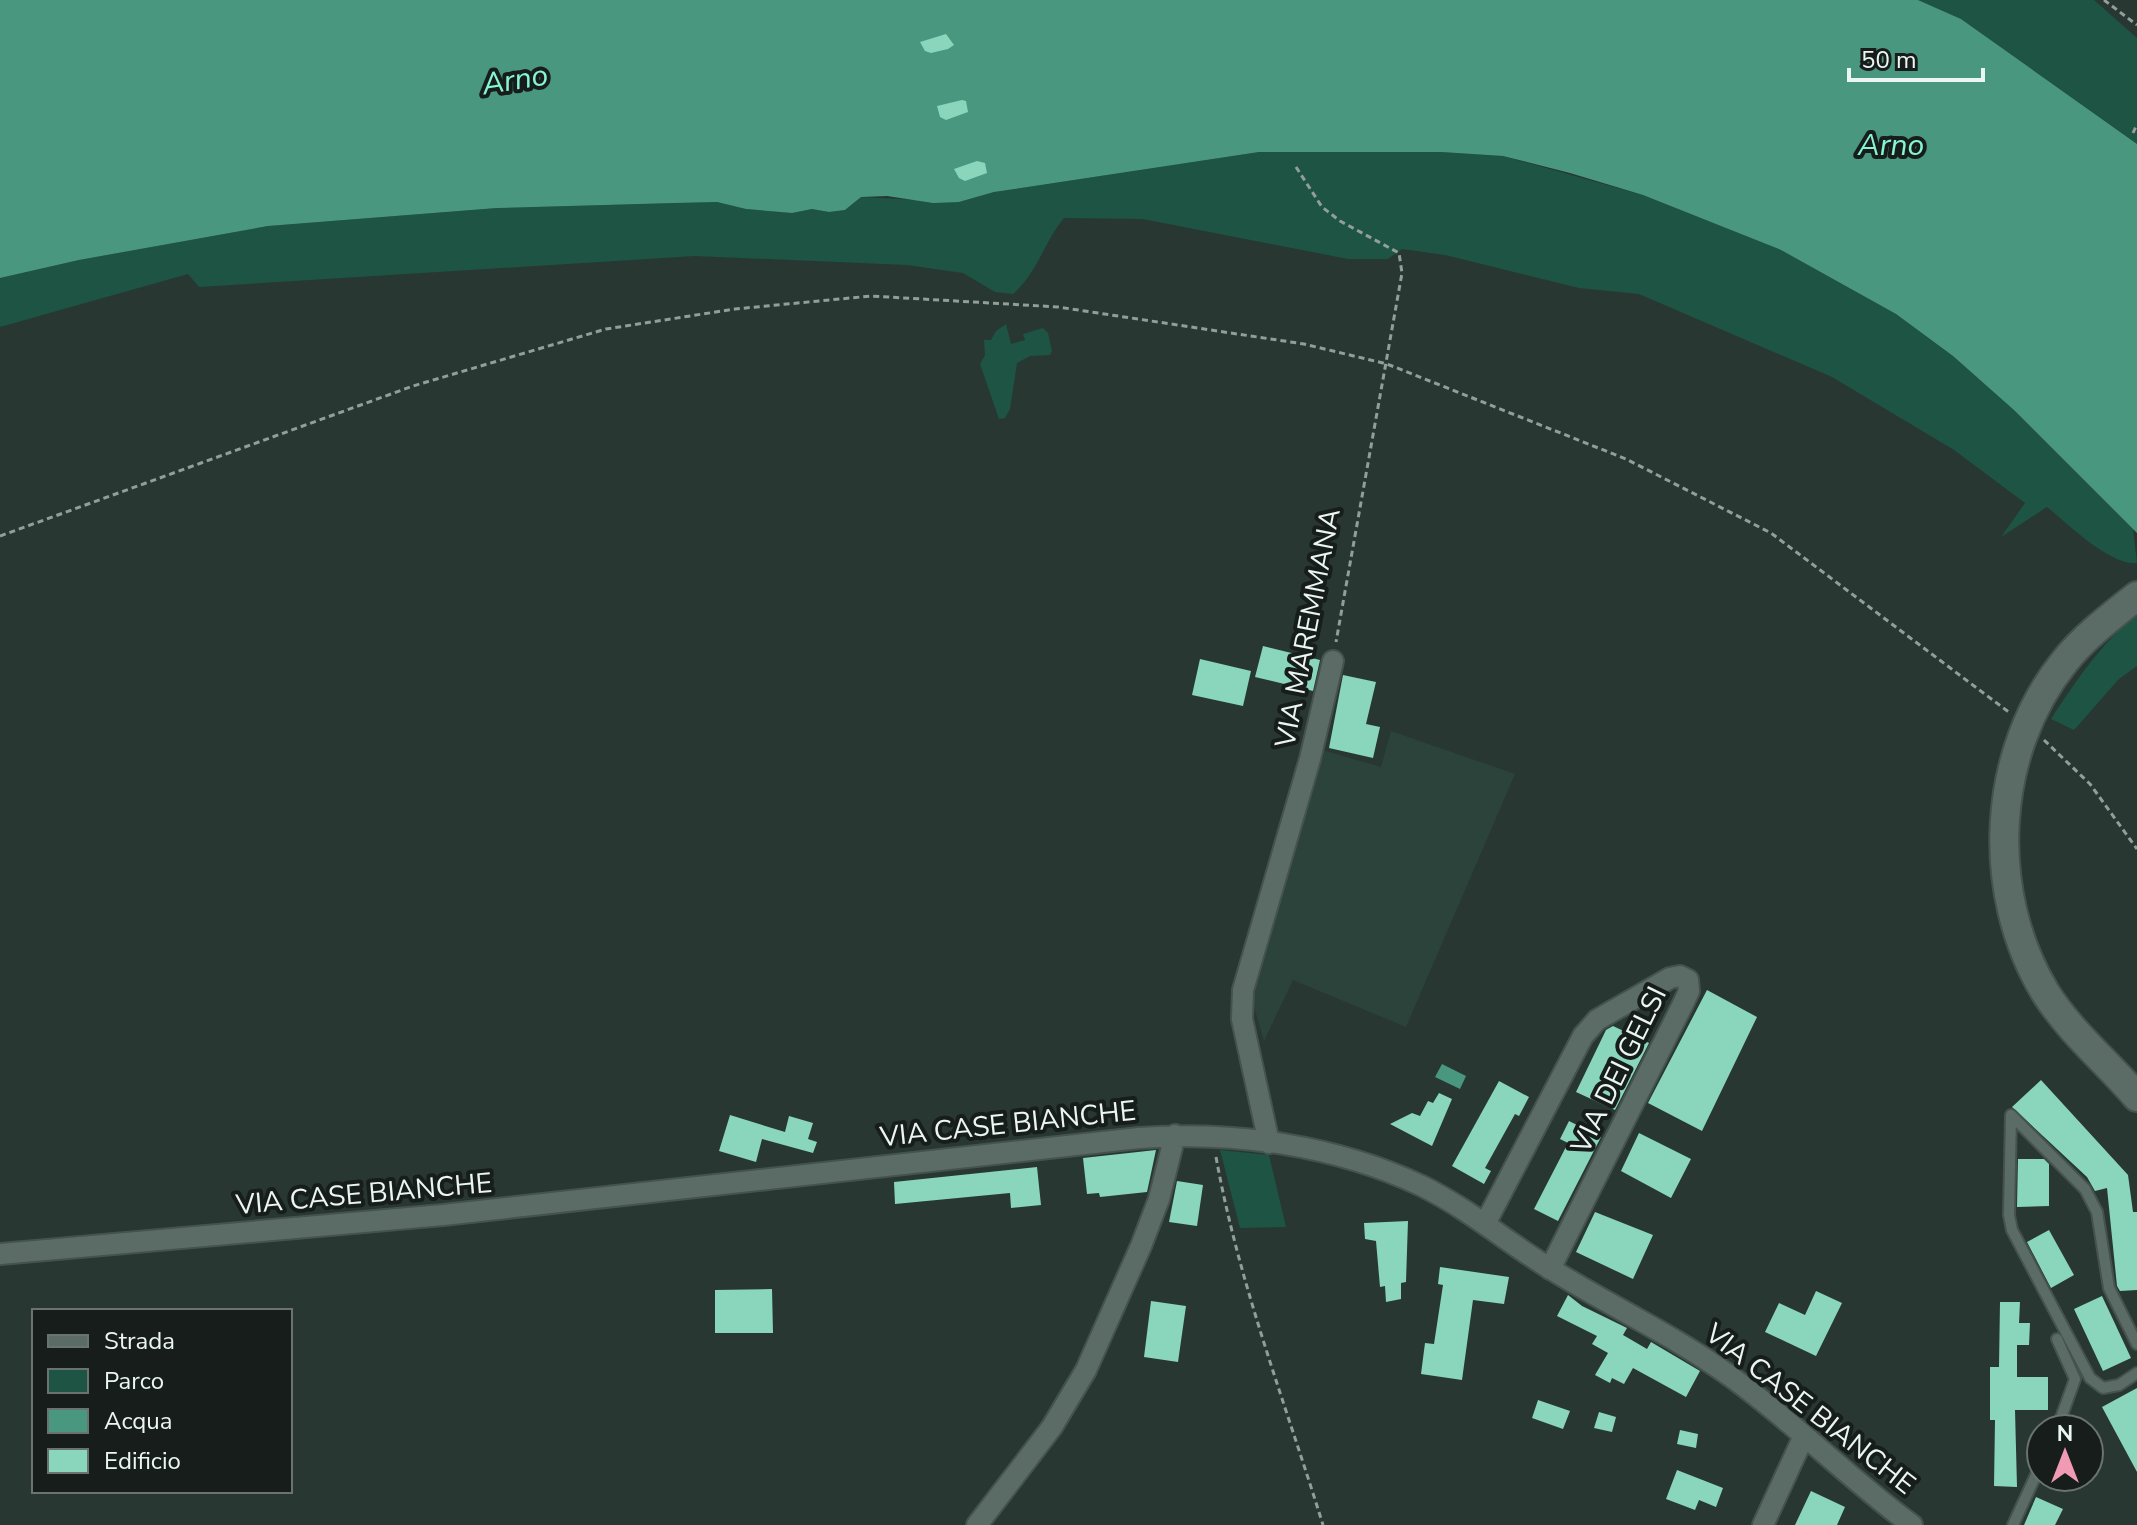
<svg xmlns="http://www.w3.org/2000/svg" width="2137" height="1525" viewBox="0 0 2137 1525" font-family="'Nunito Sans',sans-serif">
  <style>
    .built { fill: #2c433b }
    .green { fill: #1d5444 }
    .water { fill: #4a977f }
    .building { fill: #89d6bc }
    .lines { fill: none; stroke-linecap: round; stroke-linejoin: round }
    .lane-casing { stroke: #45524e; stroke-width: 14 }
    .street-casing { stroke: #45524e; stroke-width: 24 }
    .secondary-casing { stroke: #45524e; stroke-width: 32 }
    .path { stroke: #929e9a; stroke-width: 3; stroke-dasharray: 6 4; stroke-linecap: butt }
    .lane { stroke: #5b6c66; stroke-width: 10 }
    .street { stroke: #5b6c66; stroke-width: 20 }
    .secondary { stroke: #5b6c66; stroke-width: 28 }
    .labels { text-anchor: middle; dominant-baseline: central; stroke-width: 8; stroke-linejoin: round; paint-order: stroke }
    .street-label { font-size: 28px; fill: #ebf5f1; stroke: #161d1a }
    .water-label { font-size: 30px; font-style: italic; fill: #86f6d2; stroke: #161d1a }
  </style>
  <rect width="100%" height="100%" fill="#283732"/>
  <path class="built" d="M 1391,731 L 1515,774 L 1406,1027 L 1293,980 L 1264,1041 L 1253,1003 L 1253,985 L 1322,750 L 1381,767 Z"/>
  <path class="green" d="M 1918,0 L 2094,0 L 2137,38 L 2137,144 L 1961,19 Z
    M 1259,152 L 1441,152 L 1503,156 L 1643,195 L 1781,250 L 1896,314 L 1953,356 L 2015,411 L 2133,529 L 2137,563 C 2110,566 2067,523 2047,507 L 2001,537 L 2025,503 L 1954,450 L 1832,377 L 1639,294 L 1579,288 L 1445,255 L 1402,249 L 1388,259 L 1348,259 L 1143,219 L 1064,218 C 1044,242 1038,272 1013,294 L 995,292 L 963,273 L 907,265 L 695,256 L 199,287 L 188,274 L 0,327 L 0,278 L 79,260 L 268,226 L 497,208 L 675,203 L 717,202 L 746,209 L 792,213 L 812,209 L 829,212 L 845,210 L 861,197 L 959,202 L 994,192 Z
    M 1006,324 L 1011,344 L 1025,340 L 1023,334 L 1043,328 L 1048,333 L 1052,351 L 1050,355 L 1030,356 L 1017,363 L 1010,409 L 1005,418 L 999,419 L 980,364 L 985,355 L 984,340 L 991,340 L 996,331 Z
    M 2137,614 L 2137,666 L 2119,679 L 2074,730 L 2051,719 C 2077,679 2101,644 2137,614 Z
    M 1220,1150 L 1269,1155 L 1286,1227 L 1240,1228 Z"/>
  <path class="water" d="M 0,0 L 1918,0 L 1961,19 L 2137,144 L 2137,533 L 2015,411 L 1953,356 L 1896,314 L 1781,250 L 1643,195 L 1570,173 L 1503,156 L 1441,152 L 1259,152 L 994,192 L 959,202 L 933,203 L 887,196 L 861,197 L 845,210 L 829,212 L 812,209 L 792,213 L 746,209 L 717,202 L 675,203 L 497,208 L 268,226 L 79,260 L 0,278 Z
    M 1442,1064 L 1466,1076 L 1460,1089 L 1435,1077 Z"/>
  <path class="building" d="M 946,34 L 954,45 L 948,49 L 931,53 L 925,51 L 920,42 Z
    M 962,100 L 966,101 L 968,112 L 946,120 L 940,117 L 937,106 Z
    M 977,161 L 985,163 L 987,173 L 965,181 L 959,178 L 954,169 Z
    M 1263,646 L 1320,660 L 1313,691 L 1255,677 Z
    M 1200,659 L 1251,671 L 1243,706 L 1192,695 Z
    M 1343,675 L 1376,682 L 1366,724 L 1380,727 L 1373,758 L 1329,748 Z
    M 1707,990 L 1757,1017 L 1702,1131 L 1648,1103 Z
    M 1613,1026 L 1649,1043 L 1615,1110 L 1576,1092 L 1606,1030 Z
    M 2041,1080 L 2128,1175 L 2133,1212 L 2137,1212 L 2137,1290 L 2120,1291 L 2117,1286 L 2107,1188 L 2095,1191 L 2087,1177 L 2012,1107 Z
    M 1499,1081 L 1529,1097 L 1519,1116 L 1515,1114 L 1485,1168 L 1491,1171 L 1484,1184 L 1452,1166 Z
    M 1439,1093 L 1452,1099 L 1432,1146 L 1390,1124 L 1412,1113 L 1420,1116 L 1428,1101 L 1433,1103 Z
    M 730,1115 L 785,1132 L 789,1116 L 813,1123 L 808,1139 L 817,1142 L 813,1153 L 762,1139 L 756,1162 L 719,1151 Z
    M 1569,1121 L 1601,1137 L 1558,1221 L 1534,1209 L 1568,1143 L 1560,1139 Z
    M 1639,1133 L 1691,1159 L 1671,1198 L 1621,1171 Z
    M 1156,1150 L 1147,1192 L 1100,1197 L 1099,1193 L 1087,1194 L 1083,1158 Z
    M 2018,1159 L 2044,1159 L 2049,1164 L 2049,1206 L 2017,1207 Z
    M 1037,1167 L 1041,1205 L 1011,1208 L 1010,1193 L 895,1204 L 894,1182 Z
    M 1177,1181 L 1203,1185 L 1197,1226 L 1169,1222 Z
    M 1595,1212 L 1653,1235 L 1633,1279 L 1576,1252 Z
    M 1408,1221 L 1406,1282 L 1401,1283 L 1401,1299 L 1386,1302 L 1385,1286 L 1380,1287 L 1376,1241 L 1365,1239 L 1364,1223 Z
    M 2049,1230 L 2074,1275 L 2051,1288 L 2027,1242 Z
    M 1440,1267 L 1509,1277 L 1504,1304 L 1473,1300 L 1462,1380 L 1421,1374 L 1425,1343 L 1434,1344 L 1443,1285 L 1438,1284 Z
    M 772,1289 L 773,1333 L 715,1333 L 715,1290 Z
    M 1816,1291 L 1842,1303 L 1816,1356 L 1765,1332 L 1779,1303 L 1805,1315 Z
    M 1568,1295 L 1582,1306 L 1627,1328 L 1623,1335 L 1647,1349 L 1651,1342 L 1700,1371 L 1686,1397 L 1633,1368 L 1624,1384 L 1612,1378 L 1610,1383 L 1595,1375 L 1608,1353 L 1592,1344 L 1597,1336 L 1557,1316 Z
    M 2102,1296 L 2131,1358 L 2103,1371 L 2074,1309 Z
    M 1151,1301 L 1186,1306 L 1178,1362 L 1144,1357 Z
    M 2000,1302 L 2020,1302 L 2019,1323 L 2030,1323 L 2029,1345 L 2017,1345 L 2017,1377 L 2048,1377 L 2048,1410 L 2015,1410 L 2017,1487 L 1994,1486 L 1995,1420 L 1990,1420 L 1990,1367 L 1999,1367 Z
    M 2137,1388 L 2137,1472 L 2102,1407 Z
    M 1538,1400 L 1570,1411 L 1563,1429 L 1532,1418 Z
    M 1599,1412 L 1616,1417 L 1612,1432 L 1594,1428 Z
    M 1680,1430 L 1698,1434 L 1696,1448 L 1677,1444 Z
    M 1677,1470 L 1723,1488 L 1716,1507 L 1699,1500 L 1695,1510 L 1666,1499 Z
    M 1811,1491 L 1845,1507 L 1837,1525 L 1795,1525 Z
    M 2036,1497 L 2063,1509 L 2055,1525 L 2024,1525 Z"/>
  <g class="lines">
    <g class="lane-casing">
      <path id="lane" d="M 2137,1344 L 2109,1288 L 2097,1212 L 2085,1189 L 2011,1115 L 2009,1215 L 2012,1230 L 2090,1378 L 2103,1388 L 2119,1385 L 2137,1373
        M 2057,1429 L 2075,1379 L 2057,1339
        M 2013,1525 L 2041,1464"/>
    </g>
    <g class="street-casing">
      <path id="street" d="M 1269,1143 L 1242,1019 L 1243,990 L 1310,759 L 1333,661
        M 1485,1224 L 1583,1036 L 1597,1020 L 1670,978 L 1680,976 L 1688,980 L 1689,991 L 1683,1004 L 1550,1269
        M 0,1254 L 443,1215 L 1139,1138 C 1234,1131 1335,1145 1422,1186 C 1469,1209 1509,1244 1554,1271 C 1612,1307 1675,1336 1730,1376 C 1794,1422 1849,1479 1912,1525
        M 977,1525 L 1052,1427 L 1086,1370 L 1141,1246 L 1159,1199 L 1175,1135
        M 1763,1525 L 1803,1438"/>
    </g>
    <g class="secondary-casing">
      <path id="secondary" d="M 2137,596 C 2112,616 2085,636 2065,661 C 1991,752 1985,893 2045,992 C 2070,1032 2107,1062 2137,1097"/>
    </g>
    <path class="path" d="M 2104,0 L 2137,25
      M 2133,133 L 2137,124
      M 1296,167 L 1322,207 L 1340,221 L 1399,253 L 1402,273 L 1336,642
      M 0,536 L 413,386 L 606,329 L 735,309 L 871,296 L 1058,307 L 1304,344 L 1387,364 L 1626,459 L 1771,533 L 2010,713
      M 2044,740 L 2090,784 L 2137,849
      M 1216,1157 C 1239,1284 1285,1402 1323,1525"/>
    <use href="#lane" class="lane"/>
    <use href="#street" class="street"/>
    <use href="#secondary" class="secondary"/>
  </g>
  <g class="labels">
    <g class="street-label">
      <text transform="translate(1308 628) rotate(-79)">VIA MAREMMANA</text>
      <text transform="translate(1619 1070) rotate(-64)">VIA DEI GELSI</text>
      <text transform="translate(1008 1124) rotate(-6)">VIA CASE BIANCHE</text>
      <text transform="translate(364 1194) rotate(-5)">VIA CASE BIANCHE</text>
      <text transform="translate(1810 1409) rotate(38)">VIA CASE BIANCHE</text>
    </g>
    <g class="water-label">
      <text transform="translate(515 80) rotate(-9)">Arno</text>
      <text x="1891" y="145">Arno</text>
    </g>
  </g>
  <rect x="32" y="1309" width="260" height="184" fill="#161d1a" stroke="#6b7370" stroke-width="2"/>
  <rect x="48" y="1335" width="40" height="12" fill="#5b6c66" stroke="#6b7370" stroke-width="2"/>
  <text x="104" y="1349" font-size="24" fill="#ebf5f1">Strada</text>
  <rect x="48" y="1369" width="40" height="24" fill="#1d5444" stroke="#6b7370" stroke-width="2"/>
  <text x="104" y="1389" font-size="24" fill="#ebf5f1">Parco</text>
  <rect x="48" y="1409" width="40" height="24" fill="#4a977f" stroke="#6b7370" stroke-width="2"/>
  <text x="104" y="1429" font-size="24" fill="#ebf5f1">Acqua</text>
  <rect x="48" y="1449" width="40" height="24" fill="#89d6bc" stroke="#6b7370" stroke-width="2"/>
  <text x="104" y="1469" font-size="24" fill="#ebf5f1">Edificio</text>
  <g transform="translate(2065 1453)"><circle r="38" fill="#161d1a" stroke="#6b7370" stroke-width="2"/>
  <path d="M0-6L14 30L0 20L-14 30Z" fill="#f09ab4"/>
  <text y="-12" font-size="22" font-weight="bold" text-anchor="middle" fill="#ebf5f1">N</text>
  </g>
  <path d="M1849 68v12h134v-12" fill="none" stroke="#ebf5f1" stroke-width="4"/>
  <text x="1861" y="68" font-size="24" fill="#ebf5f1" stroke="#161d1a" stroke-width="6" paint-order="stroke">50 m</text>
</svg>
